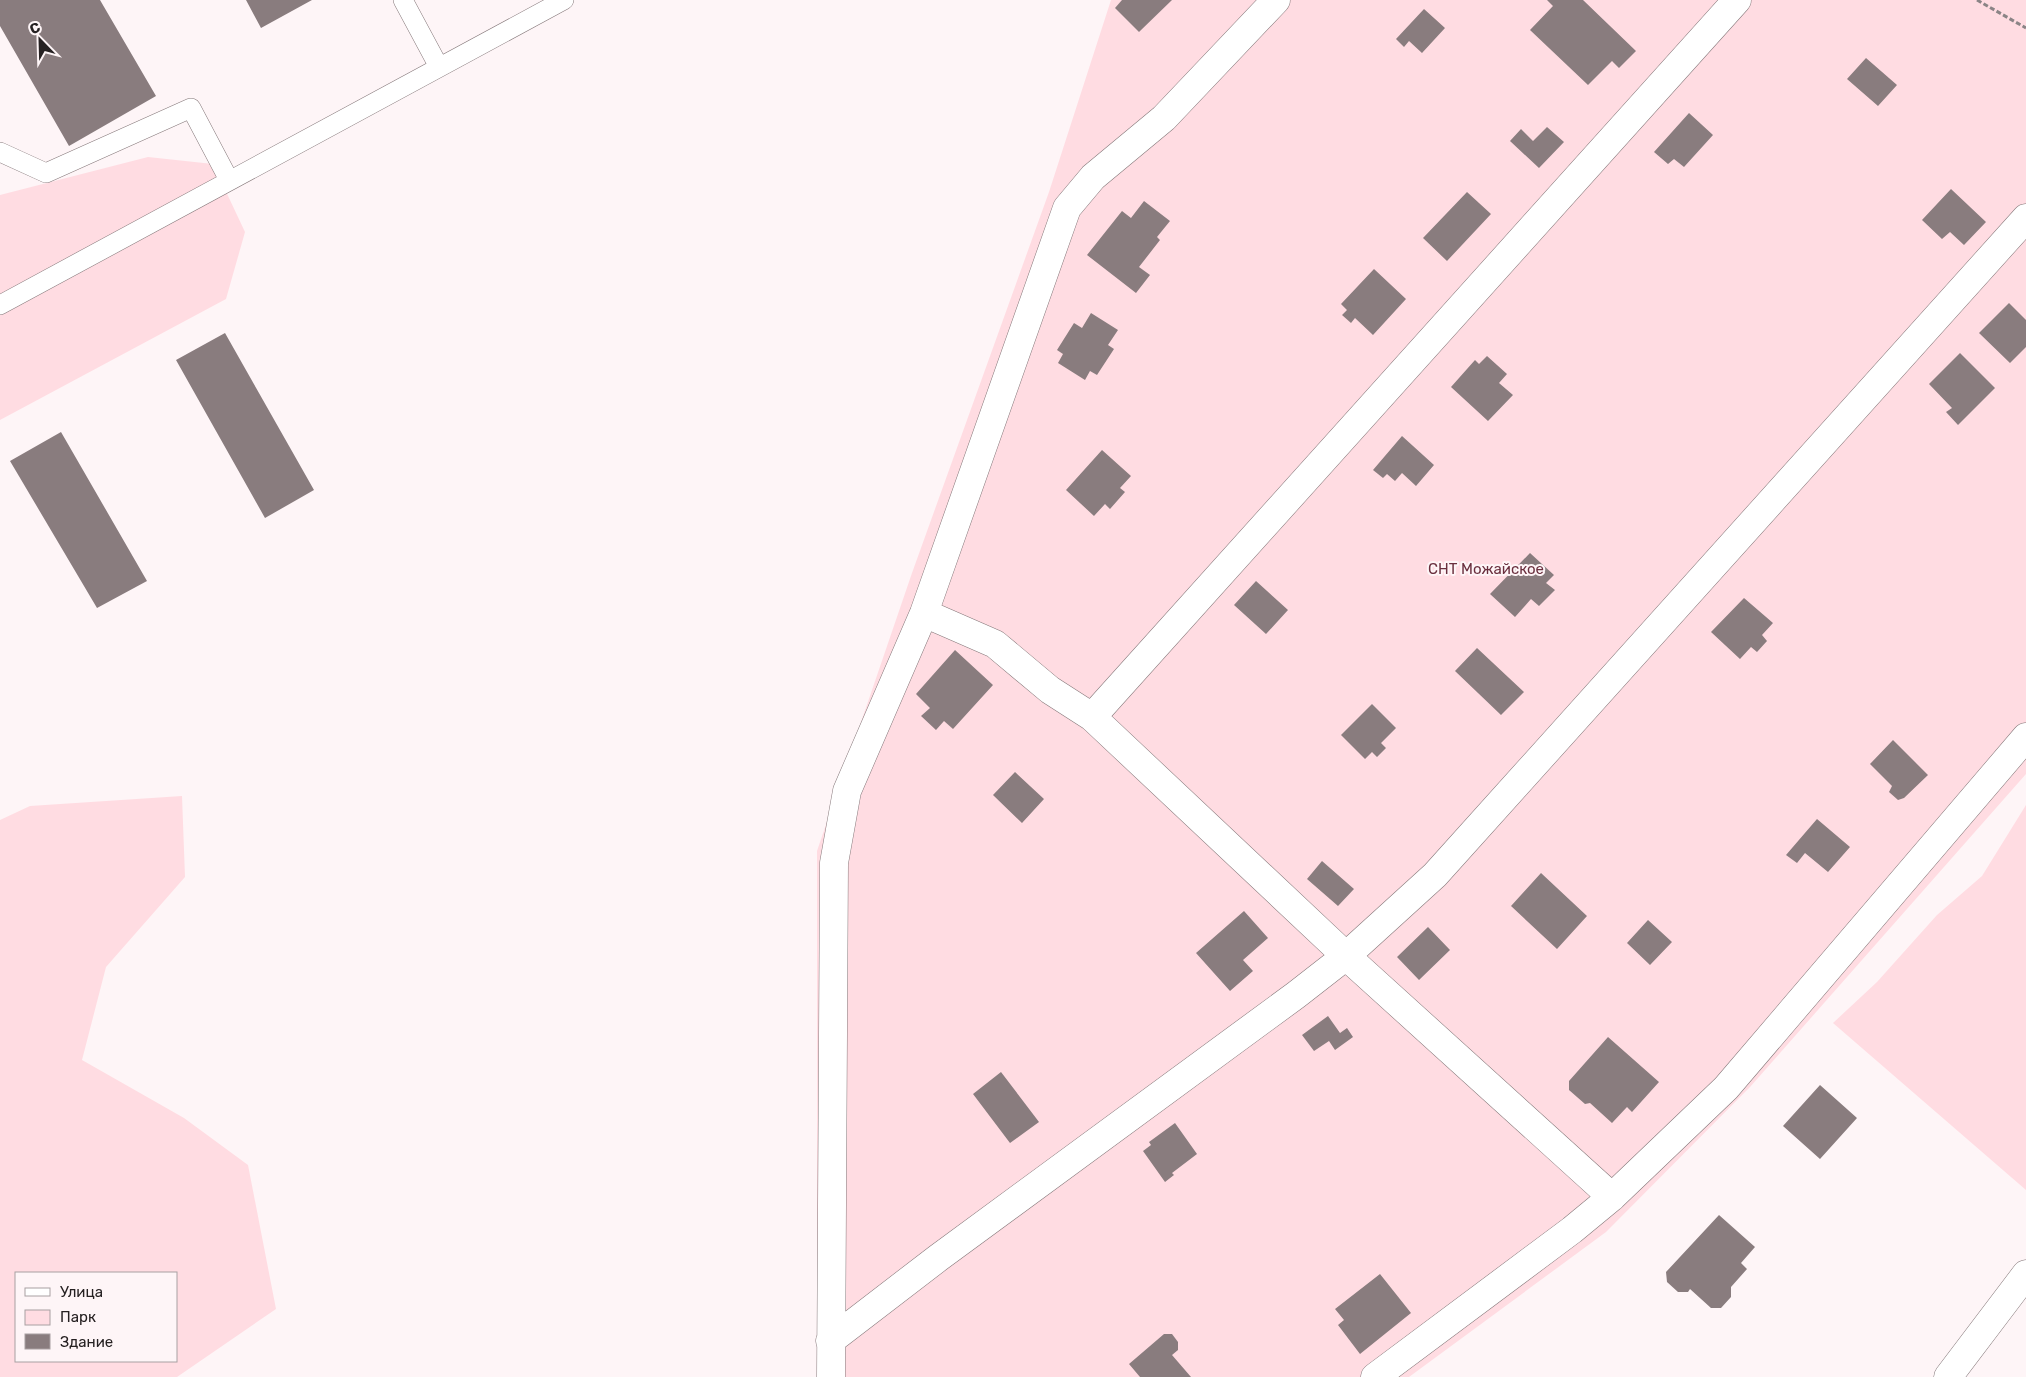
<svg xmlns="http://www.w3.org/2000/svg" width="2026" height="1377" viewBox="0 0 2026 1377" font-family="Rubik,sans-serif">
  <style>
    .green { fill: #ffdce2; fill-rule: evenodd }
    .building { fill: #897c7e }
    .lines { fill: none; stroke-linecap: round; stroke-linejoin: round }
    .service-casing { stroke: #85787a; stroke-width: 20 }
    .minor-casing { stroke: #85787a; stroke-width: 29 }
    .path { stroke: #8b8486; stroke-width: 3; stroke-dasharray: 5 2.5; stroke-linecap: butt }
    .service { stroke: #fff; stroke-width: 19 }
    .minor { stroke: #fff; stroke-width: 28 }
    .labels { text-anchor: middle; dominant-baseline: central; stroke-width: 4; stroke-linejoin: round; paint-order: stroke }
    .park-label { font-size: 15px; fill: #6a2f3e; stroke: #fef5f7 }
  </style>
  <rect width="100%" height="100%" fill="#fef5f7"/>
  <path class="green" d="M 1111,0 L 2026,0 L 2026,774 L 1750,1087 L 1606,1232 L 1409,1377 L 817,1377 L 817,851 L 912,573 L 1049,192 Z
    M 148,157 L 213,164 L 245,232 L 226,299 L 0,420 L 0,195 Z
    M 182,796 L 185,877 L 106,967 L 82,1060 L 184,1118 L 248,1165 L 276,1309 L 177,1377 L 0,1377 L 0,820 L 30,806 ZM 16,1273 L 176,1273 L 176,1361 L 16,1361 Z
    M 2026,805 L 2026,1190 L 1833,1023 L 1877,982 L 1937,915 L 1982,876 Z"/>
  <path class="building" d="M 0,0 L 100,0 L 156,96 L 69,146 L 0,26 Z
    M 246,0 L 312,0 L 261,28 Z
    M 1122,0 L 1172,0 L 1139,32 L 1115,8 Z
    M 1547,0 L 1583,0 L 1636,51 L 1619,68 L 1612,61 L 1588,85 L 1530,30 L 1553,6 Z
    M 1424,9 L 1445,28 L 1422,53 L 1409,41 L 1404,47 L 1396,39 Z
    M 1866,58 L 1897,85 L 1878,106 L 1847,79 Z
    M 1689,113 L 1713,135 L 1684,167 L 1674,159 L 1668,164 L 1654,152 Z
    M 1547,127 L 1564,142 L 1539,168 L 1510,141 L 1521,129 L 1533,141 Z
    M 1951,189 L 1986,222 L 1964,245 L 1950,232 L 1942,239 L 1922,220 Z
    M 1467,192 L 1491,214 L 1447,261 L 1423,238 Z
    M 1144,201 L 1170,221 L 1157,237 L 1160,240 L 1139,267 L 1150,275 L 1136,293 L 1087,255 L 1122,211 L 1131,218 Z
    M 1374,269 L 1406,299 L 1373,335 L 1355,318 L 1351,323 L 1342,315 L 1347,310 L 1341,304 Z
    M 2009,303 L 2026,320 L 2026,347 L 2010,363 L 1979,333 Z
    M 1091,313 L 1118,330 L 1108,345 L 1114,349 L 1097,375 L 1090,371 L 1085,380 L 1058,363 L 1063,354 L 1057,350 L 1074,323 L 1082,328 Z
    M 225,333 L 314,490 L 265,518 L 176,360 Z
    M 1960,353 L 1995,388 L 1958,425 L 1946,412 L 1952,408 L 1929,384 Z
    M 1487,356 L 1507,374 L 1499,383 L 1513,395 L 1488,421 L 1451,387 L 1475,360 L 1479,364 Z
    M 61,432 L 147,581 L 97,608 L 10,461 Z
    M 1402,436 L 1434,465 L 1416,486 L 1402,473 L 1395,481 L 1387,474 L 1383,478 L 1373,470 Z
    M 1102,450 L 1131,476 L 1120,488 L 1125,492 L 1110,509 L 1105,504 L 1094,516 L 1066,490 Z
    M 1530,553 L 1554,575 L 1546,583 L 1555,590 L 1539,606 L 1531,599 L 1515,617 L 1490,594 Z
    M 1256,581 L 1288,610 L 1266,634 L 1234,605 Z
    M 1744,598 L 1773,623 L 1762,635 L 1767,641 L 1757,652 L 1751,647 L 1740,659 L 1711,632 Z
    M 1477,648 L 1524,692 L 1501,715 L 1455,671 Z
    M 955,650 L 993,685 L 953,729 L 944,721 L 936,730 L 921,716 L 930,708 L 916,694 Z
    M 1372,704 L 1396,728 L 1381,743 L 1386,748 L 1377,757 L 1372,752 L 1365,759 L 1341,735 Z
    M 1893,740 L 1928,775 L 1904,798 L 1898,800 L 1889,792 L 1892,786 L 1870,764 Z
    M 1015,772 L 1044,799 L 1022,823 L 993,795 Z
    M 1817,819 L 1850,847 L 1828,872 L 1805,853 L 1797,863 L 1786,855 Z
    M 1322,861 L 1354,889 L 1338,906 L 1307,879 Z
    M 1541,873 L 1587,916 L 1557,949 L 1511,906 Z
    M 1244,911 L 1268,938 L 1243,960 L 1253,971 L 1230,991 L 1196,953 Z
    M 1648,920 L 1672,942 L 1650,965 L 1627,943 Z
    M 1428,927 L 1450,950 L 1419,980 L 1397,957 Z
    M 1328,1016 L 1340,1033 L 1347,1028 L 1353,1037 L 1335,1050 L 1329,1041 L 1314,1051 L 1302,1035 Z
    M 1608,1037 L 1659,1082 L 1632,1112 L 1627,1107 L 1612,1123 L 1590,1103 L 1585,1104 L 1569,1090 L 1569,1081 Z
    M 1001,1072 L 1039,1122 L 1010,1143 L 973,1094 Z
    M 1820,1085 L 1857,1118 L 1820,1159 L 1783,1126 Z
    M 1175,1123 L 1197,1154 L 1172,1173 L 1174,1175 L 1165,1182 L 1143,1151 L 1151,1145 L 1149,1142 Z
    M 1719,1215 L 1755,1247 L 1741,1263 L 1747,1269 L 1731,1287 L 1731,1297 L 1721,1308 L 1711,1308 L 1690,1289 L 1688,1292 L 1678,1292 L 1667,1282 L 1666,1272 Z
    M 1380,1274 L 1411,1313 L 1360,1354 L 1338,1325 L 1344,1320 L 1335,1309 Z
    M 1164,1334 L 1172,1334 L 1178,1342 L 1178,1350 L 1172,1355 L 1191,1377 L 1140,1377 L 1129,1364 Z"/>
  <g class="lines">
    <g class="service-casing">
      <path id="service" d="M 403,0 L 439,67
        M 0,152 L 46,173 L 191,108 L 229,180
        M 0,305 L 564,0"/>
    </g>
    <g class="minor-casing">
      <path id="minor" d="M 924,613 L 995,644 L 1050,690 L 1092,717 L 1346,956 L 1612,1197
        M 1092,717 L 1737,0
        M 830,1341 L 938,1258 L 1296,995 L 1346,956 L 1435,875 L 2026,218
        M 831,1377 L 834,863 L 847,791 L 924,613 L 1067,208 L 1093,177 L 1164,118 L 1276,0
        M 1375,1377 L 1572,1230 L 1612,1197 L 1726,1088 L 2026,737
        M 1948,1377 L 2026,1274"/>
    </g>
    <path class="path" d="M 1977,0 L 2026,28"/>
    <use href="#service" class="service"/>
    <use href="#minor" class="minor"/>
  </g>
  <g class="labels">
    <g class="park-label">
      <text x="1486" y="569">СНТ Можайское</text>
    </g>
  </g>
  <rect x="15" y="1272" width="162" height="90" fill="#fef5f7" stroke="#a8a0a2"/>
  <rect x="25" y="1288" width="25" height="8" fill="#ffffff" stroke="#a8a0a2"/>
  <text x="60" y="1297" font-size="15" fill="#262122">Улица</text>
  <rect x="25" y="1310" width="25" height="15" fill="#ffdce2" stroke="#a8a0a2"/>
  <text x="60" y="1322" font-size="15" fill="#262122">Парк</text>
  <rect x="25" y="1334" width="25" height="15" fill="#897c7e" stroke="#a8a0a2"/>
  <text x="60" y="1347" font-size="15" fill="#262122">Здание</text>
  <g transform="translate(40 40) rotate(337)" stroke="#fef5f7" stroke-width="4" paint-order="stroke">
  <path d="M0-4L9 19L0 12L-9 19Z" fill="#262122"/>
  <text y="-8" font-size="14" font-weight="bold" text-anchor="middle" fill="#262122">С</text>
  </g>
</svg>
